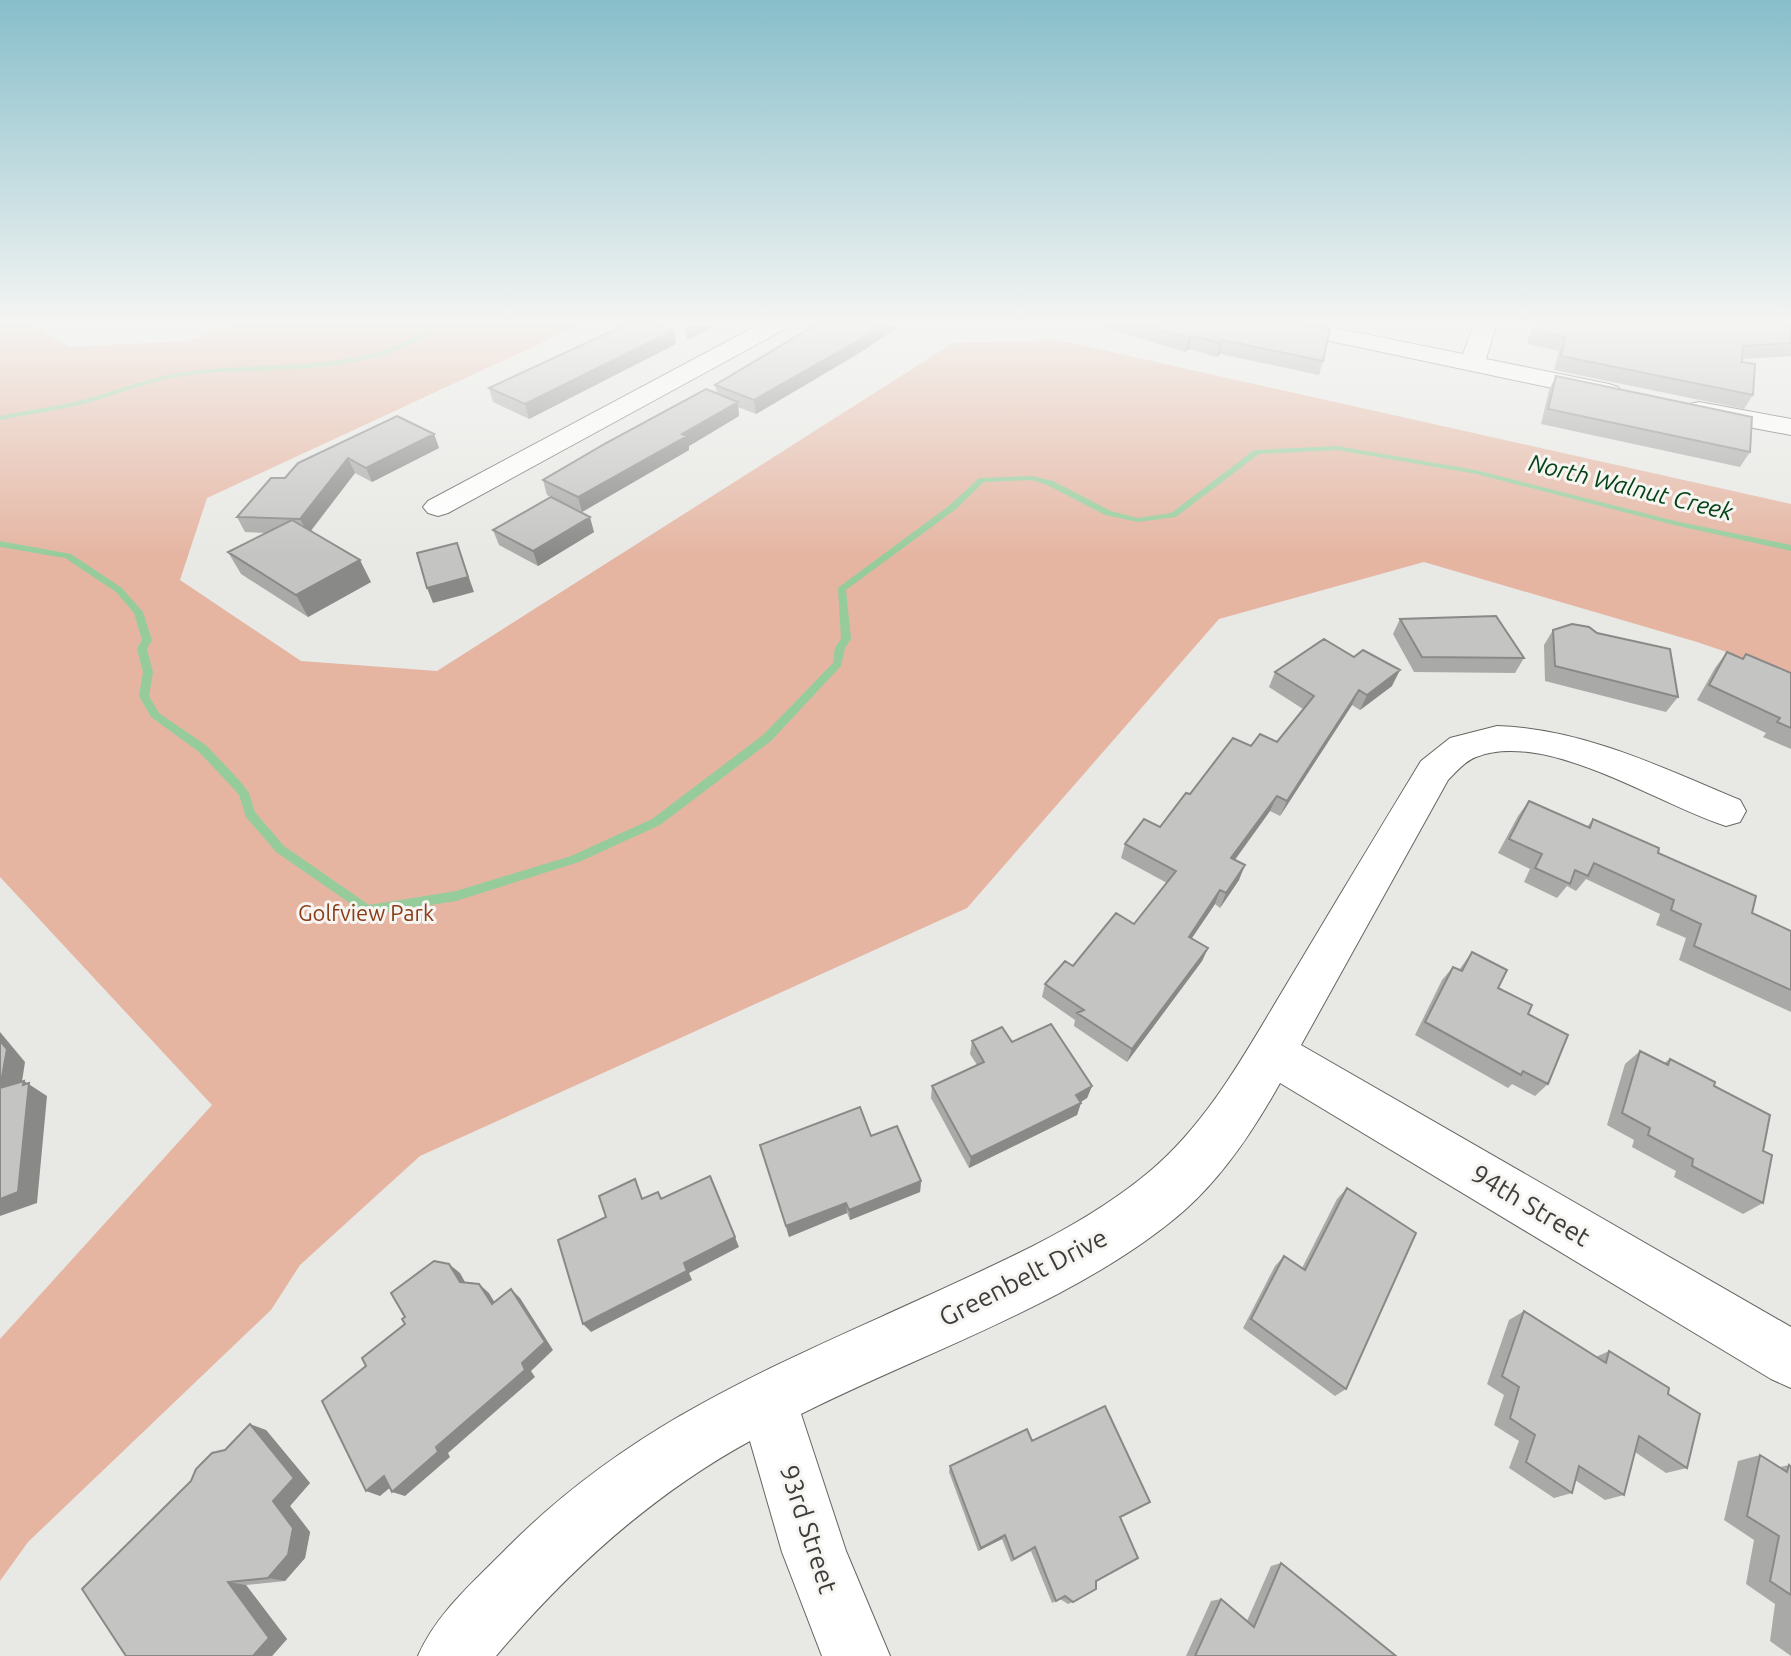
<svg xmlns="http://www.w3.org/2000/svg" width="1791" height="1656" viewBox="0 0 1791 1656" font-family="Ubuntu,sans-serif">
  <style>
    .green { fill: #e5b5a2 }
    .lines { fill: none; stroke-linecap: round; stroke-linejoin: round }
    .stream { fill: #96cc9c; fill-rule: evenodd }
    .street-casing { stroke: #656562; stroke-width: 2 }
    .street { fill: #fff; fill-rule: evenodd }
    .wall { fill: #a9a9a8 }
    .shaded-wall { fill: #898a88 }
    .building { fill: #c4c5c3; stroke: #898a88; stroke-width: 2 }
    .labels { text-anchor: middle; dominant-baseline: central; stroke-width: 6; stroke-linejoin: round; paint-order: stroke }
    .park-label { font-size: 22px; fill: #8a3c17; stroke: #f6f5f2 }
    .water-label { font-size: 24px; font-style: italic; fill: #054317; stroke: #f6f5f2 }
    .near-street-label { font-size: 26px; fill: #3d3d3c; stroke: #f6f5f2 }
  </style>
  <rect width="100%" height="100%" fill="#e8e8e5"/>
  <path class="green" d="M 0,325 L 31,325 L 70,347 L 187,341 L 230,325 L 580,325 L 207,498 L 180,580 L 301,661 L 437,671 L 953,343 L 1058,340 L 1791,504 L 1791,674 L 1697,642 L 1424,562 L 1219,619 L 967,908 L 420,1156 L 300,1265 L 271,1310 L 28,1542 L 0,1581 L 0,1339 L 212,1105 L 0,877 Z"/>
  <g class="lines">
    <path class="stream" d="M 435,325 L 442,325 C 366,384 260,362 171,378 C 141,384 113,396 84,404 C 56,411 28,414 0,420 L 0,416 C 26,410 53,407 78,401 C 110,393 141,380 173,374 C 239,362 309,371 374,353 C 397,347 416,336 435,325 Z
      M 1337,446 L 1476,470 L 1675,521 L 1791,545 L 1791,551 L 1674,525 L 1476,474 L 1337,450 L 1259,454 L 1176,517 L 1138,522 L 1105,515 L 1047,485 L 1032,480 L 984,482 L 956,509 L 846,590 L 851,639 L 845,648 L 841,666 L 771,741 L 660,825 L 579,862 L 456,901 L 367,915 L 276,852 L 246,817 L 239,795 L 232,787 L 199,752 L 151,717 L 139,696 L 143,672 L 137,649 L 142,640 L 134,613 L 116,592 L 65,558 L 0,547 L 0,541 L 71,554 L 122,588 L 143,612 L 152,640 L 147,649 L 153,672 L 149,696 L 159,713 L 207,746 L 240,781 L 249,793 L 255,812 L 284,846 L 369,905 L 456,891 L 571,856 L 652,819 L 763,735 L 833,663 L 835,648 L 841,639 L 838,589 L 839,587 L 950,505 L 979,478 L 1032,476 L 1053,481 L 1111,511 L 1138,518 L 1171,513 L 1254,450 Z"/>
    <g class="street-casing">
      <path id="street" d="M 758,325 L 787,325 L 783,330 L 448,513 L 438,516 L 428,513 L 423,507 L 428,501 Z
        M 1276,325 L 1320,325 L 1463,354 L 1474,325 L 1496,325 L 1486,359 L 1609,384 L 1618,387 L 1622,392 L 1618,397 L 1609,400 L 1288,332 L 1280,330 Z
        M 1699,402 L 1791,419 L 1791,435 L 1690,416 L 1686,410 L 1690,404 Z
        M 1497,726 C 1583,729 1661,767 1740,800 L 1746,811 L 1740,822 L 1726,826 C 1659,805 1546,729 1476,757 C 1465,761 1456,772 1448,780 L 1301,1045 L 1791,1327 L 1791,1388 L 1771,1379 L 1280,1083 C 1255,1128 1225,1174 1186,1209 C 1084,1299 924,1352 801,1414 L 846,1551 L 890,1656 L 822,1656 L 782,1552 L 750,1441 C 651,1495 569,1570 496,1656 L 418,1656 C 435,1616 470,1585 501,1554 C 627,1425 765,1370 925,1297 C 1003,1261 1083,1227 1149,1172 C 1210,1121 1248,1048 1288,982 C 1332,908 1376,835 1421,761 L 1450,738 Z"/>
    </g>
    <use href="#street" class="street"/>
  </g>
  <path class="wall" d="M 815,325 L 901,325 L 861,352 L 756,414 L 738,407 L 739,416 L 689,446 L 689,450 L 582,512 L 547,495 L 543,480 L 717,393 L 715,385 Z
    M 1097,325 L 1308,325 L 1323,361 L 1319,375 L 1220,354 L 1217,357 L 1189,349 L 1185,352 Z
    M 1533,325 L 1791,325 L 1791,356 L 1742,359 L 1753,395 L 1744,409 L 1554,370 L 1559,351 L 1527,344 Z
    M 674,330 L 676,344 L 529,419 L 493,402 L 489,388 Z
    M 1556,376 L 1750,452 L 1740,467 L 1541,424 L 1549,390 Z
    M 434,434 L 439,448 L 372,482 L 355,473 L 311,531 L 371,582 L 308,617 L 241,574 L 228,552 L 266,533 L 245,532 L 237,517 L 285,478 Z
    M 493,530 L 594,532 L 538,566 L 499,545 Z
    M 1400,619 L 1524,658 L 1515,673 L 1414,672 L 1393,634 Z
    M 1553,630 L 1678,697 L 1666,712 L 1545,681 L 1544,645 Z
    M 1727,652 L 1743,659 L 1746,654 L 1791,673 L 1791,749 L 1763,737 L 1766,733 L 1697,700 L 1715,668 Z
    M 1275,672 L 1392,686 L 1360,710 L 1352,705 L 1280,816 L 1270,811 L 1235,860 L 1239,880 L 1220,908 L 1215,904 L 1192,938 L 1208,948 L 1202,961 L 1127,1062 L 1074,1026 L 1075,1020 L 1042,997 L 1045,984 L 1134,924 L 1167,883 L 1121,858 L 1125,844 L 1160,827 L 1190,794 L 1251,746 L 1277,742 L 1303,709 L 1269,687 Z
    M 1529,801 L 1587,827 L 1593,819 L 1658,853 L 1752,913 L 1791,931 L 1791,1012 L 1679,960 L 1686,938 L 1656,925 L 1660,914 L 1586,879 L 1576,891 L 1567,886 L 1557,898 L 1524,882 L 1530,869 L 1498,853 L 1518,816 Z
    M 1472,952 L 1498,988 L 1528,1014 L 1548,1084 L 1535,1096 L 1512,1084 L 1508,1088 L 1415,1035 L 1442,980 L 1453,967 L 1459,970 Z
    M 972,1041 L 1012,1042 L 1092,1086 L 1087,1098 L 1081,1102 L 1077,1115 L 969,1168 L 931,1098 L 932,1086 L 977,1065 L 970,1054 Z
    M 1640,1051 L 1664,1063 L 1670,1059 L 1714,1086 L 1763,1151 L 1763,1203 L 1743,1214 L 1674,1177 L 1676,1171 L 1632,1147 L 1634,1140 L 1607,1125 L 1625,1064 Z
    M 871,1136 L 921,1181 L 920,1192 L 850,1220 L 847,1213 L 789,1237 L 760,1145 Z
    M 1347,1188 L 1346,1389 L 1335,1396 L 1243,1328 L 1275,1266 L 1284,1256 L 1302,1268 L 1337,1199 Z
    M 1524,1311 L 1596,1357 L 1609,1351 L 1668,1394 L 1687,1468 L 1666,1473 L 1635,1452 L 1624,1495 L 1605,1500 L 1575,1480 L 1572,1493 L 1554,1498 L 1509,1468 L 1519,1441 L 1494,1425 L 1504,1395 L 1487,1384 L 1509,1320 Z
    M 266,1430 L 310,1483 L 290,1506 L 310,1532 L 305,1558 L 285,1581 L 246,1585 L 287,1639 L 272,1656 L 126,1656 L 225,1450 Z
    M 1032,1441 L 1150,1502 L 1120,1518 L 1096,1581 L 1073,1602 L 1068,1604 L 1060,1599 L 1052,1603 L 1031,1551 L 1011,1562 L 1002,1539 L 978,1551 L 949,1472 L 950,1466 Z
    M 1760,1455 L 1780,1467 L 1789,1465 L 1791,1467 L 1791,1656 L 1770,1641 L 1775,1604 L 1746,1584 L 1754,1540 L 1724,1520 L 1738,1461 Z
    M 1281,1563 L 1396,1656 L 1186,1656 L 1211,1601 L 1221,1599 L 1247,1621 L 1271,1566 Z"/>
  <path class="shaded-wall" d="M 691,325 L 717,325 L 687,340 L 686,327 Z
    M 881,325 L 901,325 L 861,352 L 756,414 L 754,400 Z
    M 674,330 L 676,344 L 529,419 L 525,404 Z
    M 1192,335 L 1189,349 L 1185,352 L 1188,338 Z
    M 1223,340 L 1220,354 L 1217,357 L 1220,343 Z
    M 738,402 L 739,416 L 689,446 L 689,450 L 582,512 L 578,497 Z
    M 434,434 L 439,448 L 372,482 L 366,468 Z
    M 348,458 L 355,473 L 308,534 L 300,519 Z
    M 590,517 L 594,532 L 538,566 L 533,551 Z
    M 457,543 L 474,592 L 433,603 L 427,588 Z
    M 360,560 L 371,582 L 308,617 L 296,595 Z
    M 1400,670 L 1392,686 L 1360,710 L 1367,695 Z
    M 1359,690 L 1352,705 L 1280,816 L 1287,801 Z
    M 1277,796 L 1270,811 L 1225,873 L 1231,858 Z
    M 1245,865 L 1239,880 L 1220,908 L 1226,893 Z
    M 1220,890 L 1215,904 L 1183,951 L 1189,937 Z
    M 1208,948 L 1202,961 L 1127,1062 L 1132,1049 Z
    M 0,1032 L 25,1062 L 19,1101 L 0,1088 Z
    M 24,1081 L 47,1096 L 37,1203 L 0,1216 L 0,1199 Z
    M 1092,1086 L 1087,1098 L 1077,1104 L 1081,1103 L 1077,1115 L 969,1168 L 971,1157 Z
    M 921,1181 L 920,1192 L 850,1220 L 849,1210 Z
    M 846,1203 L 847,1213 L 789,1237 L 786,1226 Z
    M 735,1237 L 739,1247 L 689,1273 L 692,1280 L 591,1332 L 583,1324 L 684,1263 Z
    M 449,1264 L 460,1273 L 470,1291 L 460,1282 Z
    M 479,1284 L 489,1293 L 501,1313 L 492,1304 Z
    M 511,1289 L 520,1298 L 553,1350 L 531,1371 L 535,1377 L 448,1453 L 450,1457 L 405,1496 L 392,1492 L 522,1363 Z
    M 250,1424 L 266,1430 L 310,1483 L 290,1506 L 310,1532 L 305,1558 L 285,1581 L 268,1578 L 273,1501 Z
    M 384,1476 L 398,1481 L 380,1496 L 366,1491 Z
    M 1005,1535 L 1002,1539 L 978,1551 L 981,1548 Z
    M 228,1582 L 246,1585 L 287,1639 L 272,1656 L 253,1656 Z"/>
  <path class="building" d="M 625,325 L 658,325 L 674,330 L 525,404 L 489,388 Z
    M 815,325 L 881,325 L 861,339 L 754,400 L 715,385 Z
    M 1143,325 L 1308,325 L 1330,329 L 1323,361 L 1223,340 L 1220,343 L 1192,335 L 1188,338 Z
    M 1535,325 L 1791,325 L 1791,343 L 1743,346 L 1742,362 L 1755,364 L 1753,395 L 1561,356 L 1565,337 L 1534,331 Z
    M 1556,376 L 1752,417 L 1750,452 L 1548,409 Z
    M 706,389 L 738,402 L 682,434 L 687,436 L 578,497 L 543,480 L 606,443 Z
    M 397,416 L 434,434 L 366,468 L 348,458 L 300,519 L 237,517 L 271,478 L 285,478 L 298,463 Z
    M 551,497 L 590,517 L 533,551 L 493,530 Z
    M 292,520 L 360,560 L 296,595 L 228,552 Z
    M 457,543 L 468,577 L 427,588 L 417,553 Z
    M 1496,616 L 1524,658 L 1422,657 L 1400,619 Z
    M 1572,624 L 1589,627 L 1597,633 L 1670,649 L 1678,697 L 1555,666 L 1553,630 Z
    M 1324,639 L 1354,657 L 1363,650 L 1400,670 L 1367,695 L 1359,690 L 1287,801 L 1277,796 L 1231,858 L 1245,865 L 1226,893 L 1220,890 L 1189,937 L 1208,948 L 1132,1049 L 1077,1013 L 1084,1010 L 1045,984 L 1065,961 L 1073,966 L 1116,913 L 1134,924 L 1176,871 L 1125,844 L 1144,819 L 1160,827 L 1186,793 L 1190,794 L 1233,738 L 1251,746 L 1260,734 L 1277,742 L 1314,696 L 1275,672 Z
    M 1727,652 L 1743,659 L 1746,654 L 1791,673 L 1791,728 L 1777,722 L 1780,718 L 1709,685 Z
    M 1529,801 L 1590,828 L 1593,819 L 1659,848 L 1658,853 L 1756,896 L 1752,913 L 1791,931 L 1791,990 L 1694,946 L 1701,924 L 1671,910 L 1674,900 L 1594,863 L 1588,876 L 1575,870 L 1570,884 L 1535,868 L 1542,854 L 1509,839 Z
    M 1472,952 L 1507,970 L 1498,988 L 1532,1005 L 1528,1014 L 1568,1035 L 1548,1084 L 1523,1071 L 1521,1075 L 1425,1022 L 1453,967 L 1462,971 Z
    M 1051,1024 L 1092,1086 L 1076,1095 L 1081,1103 L 971,1157 L 932,1086 L 984,1062 L 972,1041 L 1002,1027 L 1012,1042 Z
    M 0,1041 L 7,1049 L 0,1088 L 24,1081 L 23,1085 L 29,1083 L 18,1192 L 0,1199 Z
    M 1640,1051 L 1668,1065 L 1670,1059 L 1715,1082 L 1714,1086 L 1770,1115 L 1763,1151 L 1772,1155 L 1763,1203 L 1692,1166 L 1693,1159 L 1648,1135 L 1650,1128 L 1622,1113 Z
    M 860,1107 L 871,1136 L 897,1126 L 921,1181 L 849,1210 L 846,1203 L 786,1226 L 760,1145 Z
    M 710,1176 L 735,1237 L 684,1263 L 687,1271 L 583,1324 L 558,1240 L 606,1217 L 599,1196 L 635,1179 L 642,1199 L 658,1192 L 661,1199 Z
    M 1347,1188 L 1416,1233 L 1346,1389 L 1251,1319 L 1284,1256 L 1305,1270 Z
    M 434,1261 L 449,1264 L 460,1282 L 479,1284 L 492,1304 L 511,1289 L 545,1342 L 522,1363 L 525,1370 L 436,1447 L 438,1452 L 392,1492 L 384,1476 L 366,1491 L 322,1401 L 366,1366 L 362,1358 L 405,1324 L 402,1319 L 405,1317 L 391,1293 Z
    M 1524,1311 L 1606,1363 L 1609,1351 L 1669,1388 L 1668,1394 L 1700,1414 L 1687,1468 L 1639,1436 L 1624,1495 L 1579,1466 L 1572,1493 L 1526,1462 L 1535,1435 L 1510,1418 L 1519,1387 L 1502,1376 Z
    M 1105,1406 L 1150,1502 L 1120,1517 L 1138,1558 L 1096,1581 L 1096,1589 L 1073,1602 L 1065,1596 L 1056,1601 L 1035,1547 L 1014,1559 L 1005,1535 L 981,1548 L 950,1466 L 1027,1429 L 1032,1441 Z
    M 250,1424 L 294,1478 L 273,1501 L 293,1528 L 288,1555 L 268,1578 L 228,1582 L 269,1638 L 253,1656 L 126,1656 L 82,1589 L 191,1481 L 196,1469 L 212,1453 L 225,1450 Z
    M 1760,1455 L 1787,1472 L 1789,1465 L 1791,1467 L 1791,1595 L 1770,1581 L 1779,1536 L 1747,1516 Z
    M 1281,1563 L 1396,1656 L 1195,1656 L 1221,1599 L 1254,1627 Z"/>
  <linearGradient id="sky" x2="0" y2="1"><stop stop-color="#87beca"/><stop offset="0.58" stop-color="#f5f5f3"/><stop offset="1" stop-color="#f5f5f3" stop-opacity="0"/></linearGradient>
  <rect width="1791" height="556" fill="url(#sky)"/>
  <g class="labels">
    <g class="park-label">
      <text x="366" y="912">Golfview Park</text>
    </g>
    <g class="water-label">
      <text transform="translate(1631 487) rotate(14)">North Walnut Creek</text>
    </g>
    <g class="near-street-label">
      <text transform="translate(1531 1205) rotate(31)">94th Street</text>
      <text transform="translate(1023 1277) rotate(-27)">Greenbelt Drive</text>
      <text transform="translate(809 1529) rotate(72)">93rd Street</text>
    </g>
  </g>
</svg>
